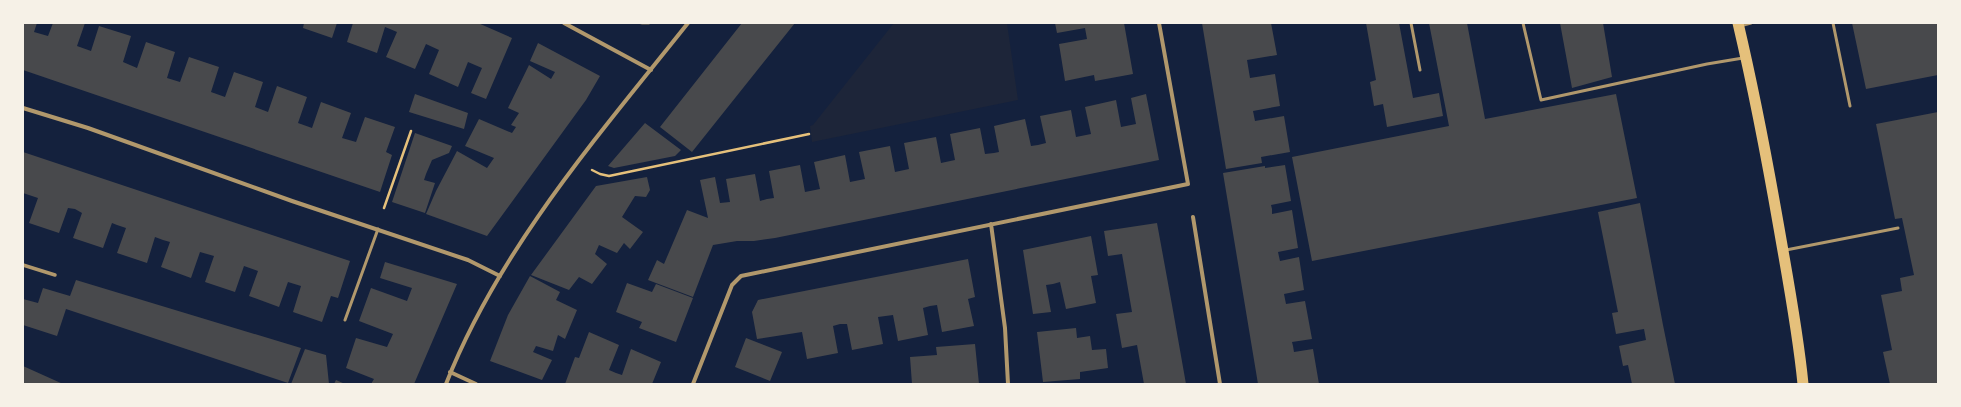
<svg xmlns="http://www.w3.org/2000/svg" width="1961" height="407" viewBox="0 0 1961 407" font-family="'PT Sans Narrow',sans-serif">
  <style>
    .green { fill: #1d2539 }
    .building { fill: #48494c }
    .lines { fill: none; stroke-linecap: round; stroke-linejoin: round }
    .path { stroke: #e5c07b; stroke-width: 2.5 }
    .service { stroke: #b1986c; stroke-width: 3 }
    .pedestrian { stroke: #b1986c; stroke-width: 3.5 }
    .minor { stroke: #b1986c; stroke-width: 4 }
    .trunk { stroke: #e5c07b; stroke-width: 11 }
  </style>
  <rect width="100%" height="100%" fill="#14213d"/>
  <path class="green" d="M 894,23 L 1007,23 L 1018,100 L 812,142 L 810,126 L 813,125 Z"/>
  <path class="building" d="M 23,23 L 37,23 L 34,32 L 48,36 L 53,23 L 85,23 L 77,46 L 91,51 L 99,26 L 131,36 L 123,62 L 137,68 L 146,42 L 175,52 L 167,78 L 180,82 L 189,57 L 219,67 L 211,92 L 225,97 L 234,72 L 263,82 L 255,107 L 268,112 L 277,86 L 307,97 L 298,123 L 312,128 L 321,102 L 351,113 L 342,138 L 356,142 L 365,117 L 395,127 L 386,152 L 392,155 L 380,192 L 23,70 Z
    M 304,23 L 337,23 L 332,38 L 303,28 Z
    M 353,23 L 478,23 L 512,38 L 486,99 L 471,93 L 482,68 L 468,62 L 458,87 L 429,74 L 439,50 L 426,44 L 415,69 L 386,57 L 397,32 L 390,29 L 385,27 L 377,53 L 347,42 Z
    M 638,23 L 651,23 L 649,25 L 642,25 Z
    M 742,23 L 795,23 L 692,152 L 660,127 Z
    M 1055,23 L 1124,23 L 1133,74 L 1095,81 L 1094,75 L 1065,81 L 1059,44 L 1087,39 L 1085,28 L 1057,33 Z
    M 1202,23 L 1271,23 L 1277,55 L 1247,60 L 1250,78 L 1275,74 L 1280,106 L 1253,111 L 1255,121 L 1284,116 L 1290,152 L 1261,157 L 1262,163 L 1226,169 Z
    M 1366,23 L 1399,23 L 1413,98 L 1439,93 L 1443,116 L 1387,127 L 1383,104 L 1374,106 L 1370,82 L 1376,80 Z
    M 1429,23 L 1467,23 L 1485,119 L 1616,94 L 1637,198 L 1312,261 L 1292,157 L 1449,126 Z
    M 1560,23 L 1603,23 L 1612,77 L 1572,88 Z
    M 1852,23 L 1938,23 L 1938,75 L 1866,89 Z
    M 538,43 L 600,76 L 586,100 L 487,236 L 426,214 L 436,191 L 457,151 L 487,168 L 494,158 L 465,146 L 479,119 L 512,133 L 516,127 L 511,125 L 519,113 L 508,108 L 529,65 L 551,79 L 555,72 L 530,61 Z
    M 415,94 L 468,113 L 464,129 L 409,112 Z
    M 1146,94 L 1159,160 L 775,238 L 754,241 L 737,241 L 713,245 L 693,297 L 648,280 L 657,260 L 664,264 L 687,210 L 708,218 L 700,180 L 715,177 L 720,203 L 730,202 L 726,179 L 755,174 L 760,201 L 767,199 L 774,198 L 769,171 L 800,165 L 805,192 L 820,189 L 814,162 L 845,155 L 850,182 L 865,179 L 859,152 L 890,146 L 895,172 L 909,169 L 904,143 L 936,137 L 941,163 L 955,160 L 950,134 L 980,128 L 985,154 L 994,153 L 999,152 L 994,126 L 1025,119 L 1031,146 L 1038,145 L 1046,143 L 1040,116 L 1071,110 L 1076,137 L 1091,134 L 1085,107 L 1116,100 L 1121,127 L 1136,124 L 1131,98 Z
    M 1938,112 L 1938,384 L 1890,384 L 1883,352 L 1892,350 L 1881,295 L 1902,291 L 1900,278 L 1914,275 L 1902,218 L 1895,219 L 1876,124 Z
    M 645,123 L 681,150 L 675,156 L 614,168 L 608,166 Z
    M 415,133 L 452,146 L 449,153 L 432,160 L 426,174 L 424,180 L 435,183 L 425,213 L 392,202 Z
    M 23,152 L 350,261 L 338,298 L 331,296 L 322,322 L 293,312 L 301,286 L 288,282 L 279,307 L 249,296 L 258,271 L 244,266 L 235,292 L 205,282 L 214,256 L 200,252 L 191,278 L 161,267 L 170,242 L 163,240 L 155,237 L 147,263 L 117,253 L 126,228 L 117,225 L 112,223 L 103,248 L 73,238 L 82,213 L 75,209 L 68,208 L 59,233 L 29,223 L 38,198 L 23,193 Z
    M 1285,165 L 1291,201 L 1271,205 L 1272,209 L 1272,214 L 1292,210 L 1298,248 L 1278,252 L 1280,261 L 1299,257 L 1304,290 L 1284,294 L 1286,304 L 1305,301 L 1312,339 L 1292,342 L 1293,346 L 1294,352 L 1313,349 L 1319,384 L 1258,384 L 1223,173 L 1265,166 L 1265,168 Z
    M 647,177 L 650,190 L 646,197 L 635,196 L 622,217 L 643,232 L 630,249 L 624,243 L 617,253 L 599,245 L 595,254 L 607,264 L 592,284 L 579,277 L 569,290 L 531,275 L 596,186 Z
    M 1640,203 L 1663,325 L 1675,384 L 1632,384 L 1628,365 L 1623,366 L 1619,346 L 1646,340 L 1644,329 L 1616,334 L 1612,313 L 1618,312 L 1598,212 Z
    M 1157,223 L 1172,305 L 1186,384 L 1144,384 L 1137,345 L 1122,348 L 1116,314 L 1132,312 L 1122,254 L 1108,256 L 1104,231 Z
    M 1091,236 L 1098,275 L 1091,276 L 1096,303 L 1066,309 L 1060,282 L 1053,284 L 1046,285 L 1051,312 L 1033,314 L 1023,250 Z
    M 968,259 L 975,297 L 968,299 L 974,326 L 942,332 L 937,305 L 930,306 L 923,308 L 928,335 L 898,341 L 893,315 L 878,317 L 883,344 L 852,350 L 847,324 L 840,324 L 833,326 L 838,353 L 807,359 L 802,332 L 757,339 L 752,312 L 758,300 Z
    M 385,262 L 457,284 L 414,384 L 371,384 L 374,379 L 346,368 L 356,338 L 387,347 L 393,334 L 359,321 L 371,288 L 407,301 L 412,288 L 380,278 Z
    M 530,276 L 560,292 L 556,300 L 577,310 L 565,339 L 558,335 L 553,351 L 536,346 L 533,352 L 552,360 L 542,380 L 490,361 L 508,315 Z
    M 76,280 L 301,348 L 288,383 L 66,309 L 57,336 L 23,325 L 23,299 L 38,303 L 43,288 L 70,296 Z
    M 627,283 L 652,292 L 656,284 L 693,298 L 676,342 L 639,328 L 642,322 L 616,312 Z
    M 1076,328 L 1077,338 L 1090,336 L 1092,350 L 1106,349 L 1108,368 L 1080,372 L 1080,379 L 1043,382 L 1037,332 Z
    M 589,332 L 619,345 L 609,370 L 616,373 L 622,375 L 631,349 L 661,362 L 652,384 L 565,384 L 575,357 L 579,358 Z
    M 746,338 L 782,352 L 770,381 L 735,367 Z
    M 975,344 L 979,384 L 912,384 L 910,357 L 937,355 L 936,347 Z
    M 305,349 L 326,355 L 329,384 L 291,384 Z
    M 23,366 L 63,384 L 23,384 Z
    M 336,380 L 345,384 L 334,384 Z"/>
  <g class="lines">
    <path class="path" d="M 592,170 L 600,174 L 609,176 L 809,134
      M 384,208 L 411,131"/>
    <path class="service" d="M 1411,23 L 1420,70
      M 1523,23 L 1541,100 L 1707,64 L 1743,58
      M 1833,23 L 1850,106
      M 1740,26 L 1751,23
      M 1786,250 L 1898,228
      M 345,320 L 378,229"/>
    <path class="pedestrian" d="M 23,265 L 55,275"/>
    <path class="minor" d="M 564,23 L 651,70
      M 23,108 L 88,128 L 292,201 L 468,260 L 500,276
      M 1193,217 L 1220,384
      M 991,224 L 1005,328 L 1008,384
      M 450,372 L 476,384
      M 446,384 C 499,249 598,136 688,23
      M 693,384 L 732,285 L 741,276 L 1188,184 L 1159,23"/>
    <path class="trunk" d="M 1738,23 C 1754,91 1767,159 1779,228 C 1788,280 1798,332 1803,384"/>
  </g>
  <rect width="1961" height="407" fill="none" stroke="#f6f1e7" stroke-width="48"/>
</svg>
